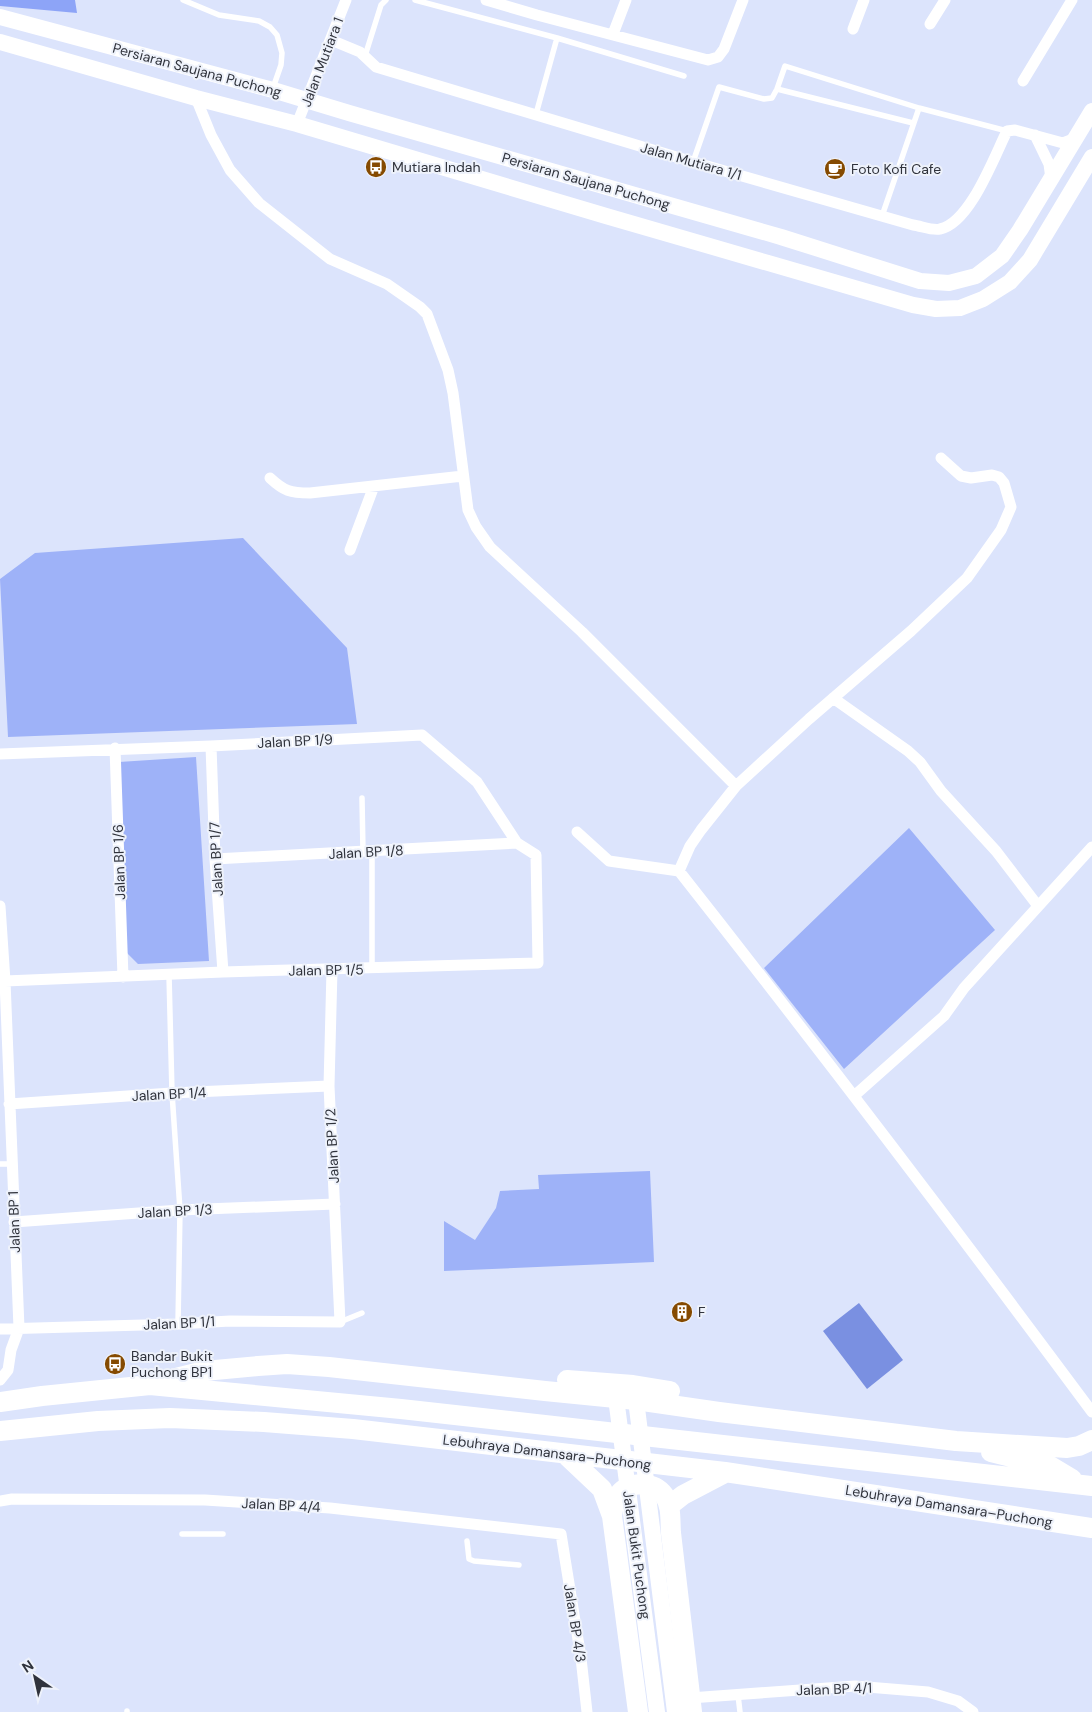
<svg xmlns="http://www.w3.org/2000/svg" width="1092" height="1712" viewBox="0 0 1092 1712" font-family="'DM Sans',sans-serif">
  <style>
    .green { fill: #9eb2f8 }
    .forest { fill: #8da4f7 }
    .water { fill: #7a90e1 }
    .lines { fill: none; stroke-linecap: round; stroke-linejoin: round }
    .lane { stroke: #fff; stroke-width: 5.5 }
    .street { stroke: #fff; stroke-width: 11 }
    .secondary { stroke: #fff; stroke-width: 16 }
    .highway { stroke: #fff; stroke-width: 20 }
    .labels { text-anchor: middle; dominant-baseline: central; stroke-width: 4; stroke-linejoin: round; paint-order: stroke }
    .street-label { font-size: 14px; fill: #30333c; stroke: #eef2fb }
    .poi-label { font-size: 14px; fill: #30333c; stroke: #eef2fb; text-anchor: start }
  </style>
  <rect width="100%" height="100%" fill="#dce4fc"/>
  <path class="green" d="M 243,538 L 347,648 L 357,724 L 8,737 L 0,579 L 35,553 Z
    M 196,757 L 209,961 L 138,964 L 126,952 L 119,762 Z
    M 909,828 L 995,930 L 844,1069 L 764,968 Z
    M 650,1171 L 654,1262 L 444,1271 L 444,1221 L 475,1240 L 496,1208 L 500,1191 L 539,1189 L 538,1175 Z"/>
  <path class="forest" d="M 0,0 L 75,0 L 77,13 L 0,6 Z"/>
  <path class="water" d="M 859,1303 L 903,1360 L 867,1389 L 823,1331 Z"/>
  <g class="lines">
    <path class="lane" d="M 183,0 L 219,15 L 259,21 L 270,27 L 277,35 L 282,53 L 281,65 L 273,88
      M 415,0 L 557,38 L 684,76
      M 365,56 L 381,5 L 386,0
      M 777,89 L 913,123
      M 536,114 L 557,38
      M 693,162 L 719,87 L 764,99 L 772,98 L 777,89 L 785,66 L 919,108 L 1007,131
      M 882,216 L 919,108
      M 362,798 L 363,852
      M 372,969 L 372,852
      M 169,975 L 172,1093 L 180,1210 L 178,1324
      M 0,1164 L 12,1164
      M 340,1322 L 362,1313
      M 182,1534 L 223,1534
      M 467,1541 L 469,1559 L 474,1561 L 519,1565
      M 738,1695 L 740,1712
      M 127,1711 L 127,1712"/>
    <path class="street" d="M 486,0 L 537,15 L 708,60 L 718,57 L 724,49 L 743,0
      M 930,24 L 945,0
      M 853,29 L 864,0
      M 613,34 L 626,0
      M 331,40 L 360,52 L 376,67 L 693,162 L 913,225 C 921,226 933,231 940,229 C 970,223 994,157 1007,131 L 1015,130 L 1063,143 L 1076,138
      M 1023,81 L 1072,0
      M 196,98 L 211,135 L 230,170 L 259,203 L 330,259 L 387,284 L 420,307 L 427,314 L 448,370 L 453,393 L 468,510 L 476,527 L 490,547 L 582,632 L 736,786 L 701,830 L 690,846 L 679,871 C 820,1050 957,1230 1092,1412
      M 297,124 L 346,0
      M 1035,135 L 1049,164 L 1051,179
      M 270,478 C 284,491 290,493 310,493 L 463,476
      M 350,550 L 374,486
      M 833,698 L 908,751 L 920,762 L 941,791 L 996,851 L 1038,906
      M 211,746 L 215,859 L 223,972
      M 115,748 L 123,977
      M 0,754 L 211,746 L 422,735 L 477,782 L 517,843 L 536,855 L 538,963 L 223,972 L 5,981
      M 736,786 L 809,719 L 911,631 L 967,578 L 1001,530 L 1011,507 L 1004,483 L 999,477 L 992,475 L 971,478 L 961,476 L 941,458
      M 577,832 L 609,861 L 679,871
      M 215,859 L 517,843
      M 0,906 L 5,981 L 19,1328 L 11,1350 L 8,1370 L 0,1380
      M 854,1096 L 944,1016 L 964,988 L 1092,847
      M 9,1104 L 172,1093 L 329,1086
      M 14,1222 L 180,1210 L 335,1204
      M 0,1329 L 178,1324 L 230,1321 L 340,1322 L 329,1086 L 332,970
      M 0,1501 L 12,1499 L 205,1500 L 330,1508 L 561,1534 L 581,1658 L 587,1712
      M 690,1698 L 855,1686 L 928,1692 L 958,1701 L 973,1712"/>
    <path class="secondary" d="M 0,17 L 273,90 L 349,113 L 781,237 L 920,281 L 949,283 L 976,276 L 1002,256 L 1020,230 L 1092,111
      M 0,42 L 196,98 L 297,124 L 606,216 L 913,305 L 936,309 L 960,308 L 983,299 L 1010,282 L 1030,260 L 1092,157
      M 616,1398 L 657,1712
      M 636,1400 L 675,1712"/>
    <path class="highway" d="M 567,1380 L 633,1385 L 670,1391
      M 160,1382 L 204,1371 L 258,1366 L 287,1364 L 329,1367 L 545,1391 L 636,1400 L 719,1412 L 956,1441 L 1067,1448 L 1079,1446 L 1092,1440
      M 0,1402 L 42,1396 L 150,1385 L 401,1409 L 1092,1486
      M 0,1431 L 98,1421 L 170,1418 L 264,1422 L 353,1429 L 725,1472 L 1092,1528
      M 991,1452 L 1052,1467 L 1072,1479
      M 566,1455 L 602,1489 L 612,1516 L 638,1712
      M 669,1506 L 683,1495 L 725,1473
      M 612,1516 C 613,1508 614,1500 619,1494 C 630,1481 654,1481 664,1495 C 672,1506 670,1521 671,1533 L 692,1712"/>
  </g>
  <defs>
    <g id="bus-disc" transform="scale(1.125)"><circle r="9.5" fill="#854a01" stroke="#eef2fb"/><path d="M-5-6H5V4H4V6H2V4H-2V6H-4V4H-5ZM-3.5-4V0h7V-4ZM-3.5 1.2v1.5H-2V1.2ZM2 1.2v1.5H3.5V1.2Z" fill="#fff"/></g>
    <g id="cafe-disc" transform="scale(1.125)"><circle r="9.5" fill="#854a01" stroke="#eef2fb"/><path d="M-5.5-4.5H6V0H3Q3 3.5 0 3.5H-2.5Q-5.5 3.5-5.5 0ZM3-3.2v2h1.7v-2ZM-6 4.5H4V6H-6Z" fill="#fff"/></g>
    <g id="building-disc" transform="scale(1.125)"><circle r="9.5" fill="#854a01" stroke="#eef2fb"/><path d="M-4-6H4V6H1V3H-1V6H-4ZM-2.5-4.3h1.7v1.8h-1.7ZM.8-4.3h1.7v1.8H.8ZM-2.5-1h1.7V.8h-1.7ZM.8-1h1.7V.8H.8Z" fill="#fff"/></g>
  </defs>
  <g fill-rule="evenodd">
    <use href="#bus-disc" x="376" y="167"/>
    <use href="#cafe-disc" x="835" y="169"/>
    <use href="#building-disc" x="682" y="1312"/>
    <use href="#bus-disc" x="115" y="1364"/>
  </g>
  <g class="labels">
    <g class="street-label">
      <text transform="translate(322 62) rotate(-69)">Jalan Mutiara 1</text>
      <text transform="translate(197 70) rotate(15)">Persiaran Saujana Puchong</text>
      <text transform="translate(691 161) rotate(16)">Jalan Mutiara 1/1</text>
      <text transform="translate(586 181) rotate(16)">Persiaran Saujana Puchong</text>
      <text transform="translate(295 741) rotate(-3)">Jalan BP 1/9</text>
      <text transform="translate(366 852) rotate(-3)">Jalan BP 1/8</text>
      <text transform="translate(216 859) rotate(-93)">Jalan BP 1/7</text>
      <text transform="translate(119 862) rotate(-92)">Jalan BP 1/6</text>
      <text transform="translate(326 970) rotate(-1)">Jalan BP 1/5</text>
      <text transform="translate(169 1094) rotate(-3)">Jalan BP 1/4</text>
      <text transform="translate(332 1146) rotate(-93)">Jalan BP 1/2</text>
      <text transform="translate(175 1211) rotate(-3)">Jalan BP 1/3</text>
      <text transform="translate(14 1222) rotate(-92)">Jalan BP 1</text>
      <text transform="translate(179 1323) rotate(-3)">Jalan BP 1/1</text>
      <text transform="translate(547 1452) rotate(7)">Lebuhraya Damansara–Puchong</text>
      <text transform="translate(281 1505) rotate(3)">Jalan BP 4/4</text>
      <text transform="translate(949 1506) rotate(9)">Lebuhraya Damansara–Puchong</text>
      <text transform="translate(637 1555) rotate(82)">Jalan Bukit Puchong</text>
      <text transform="translate(575 1623) rotate(81)">Jalan BP 4/3</text>
      <text transform="translate(834 1689) rotate(-2)">Jalan BP 4/1</text>
    </g>
    <g class="poi-label">
      <text x="392" y="167">Mutiara Indah</text>
      <text x="851" y="169">Foto Kofi Cafe</text>
      <text x="698" y="1312">F</text>
      <text x="131" y="1356">Bandar Bukit<tspan x="131" dy="16">Puchong BP1</tspan></text>
    </g>
  </g>
  <g transform="translate(35 1677) rotate(326)" stroke="#eef2fb" stroke-width="4" paint-order="stroke">
  <path d="M0-4L9 19L0 12L-9 19Z" fill="#30333c"/>
  <text y="-8" font-size="14" font-weight="bold" text-anchor="middle" fill="#30333c">N</text>
  </g>
</svg>
